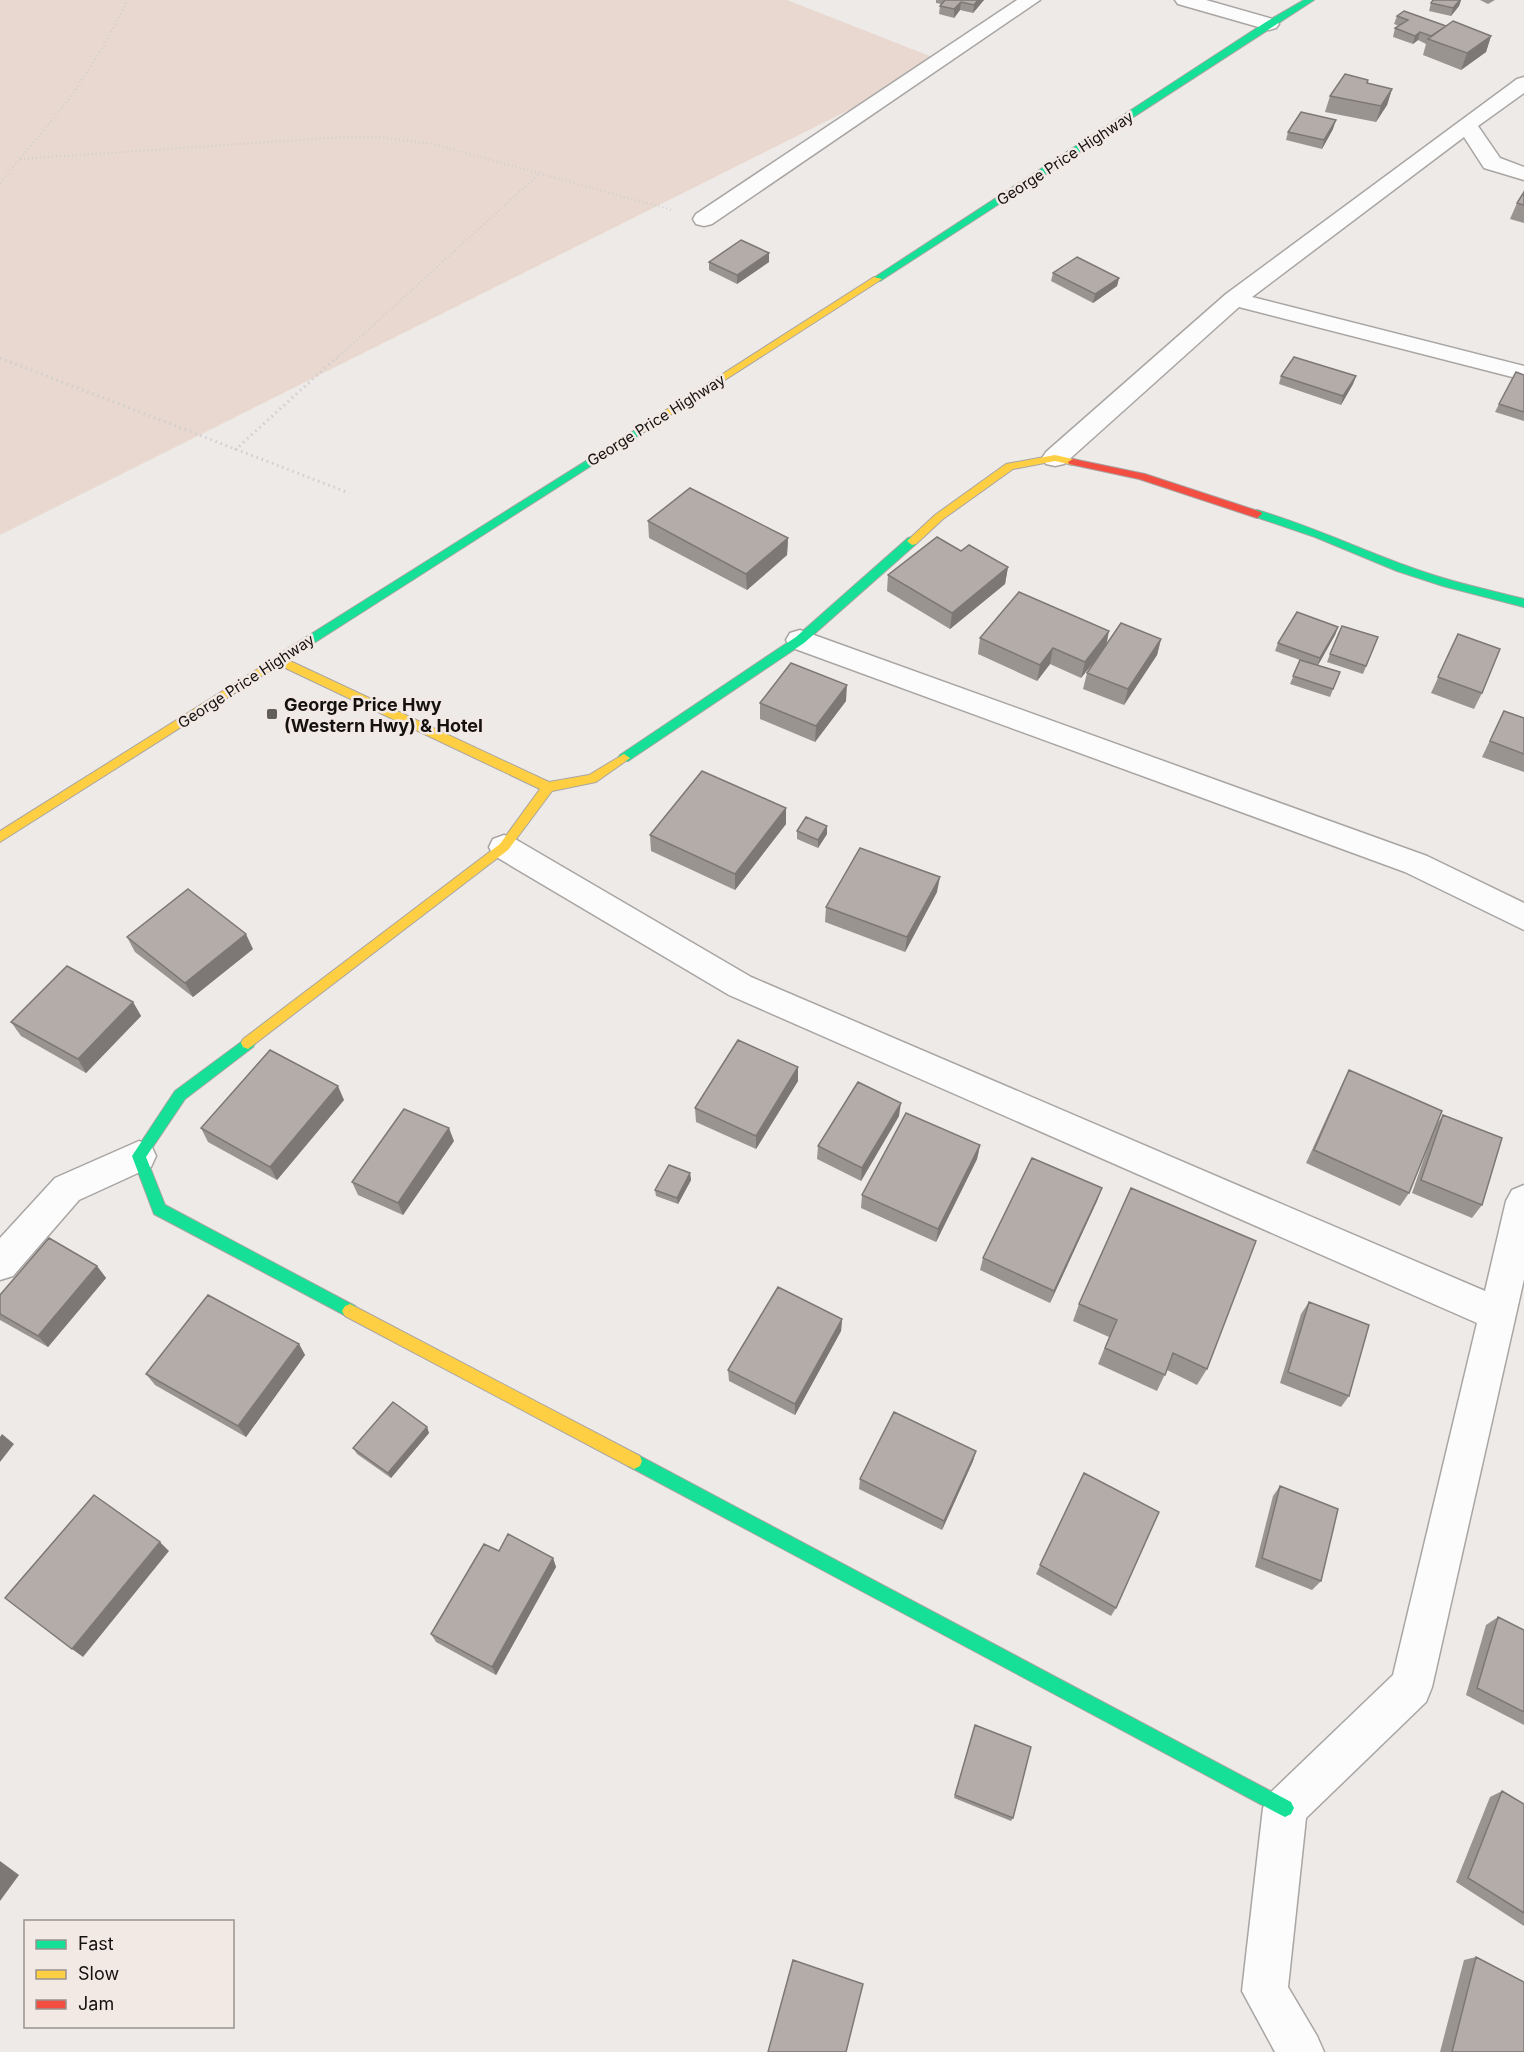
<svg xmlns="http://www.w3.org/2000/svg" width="1524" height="2052" viewBox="0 0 1524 2052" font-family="Inter,sans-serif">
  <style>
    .green { fill: #e8d8cf }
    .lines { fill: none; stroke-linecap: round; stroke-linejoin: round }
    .street-casing { stroke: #a8a5a3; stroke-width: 3 }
    .fast-casing { stroke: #a8a5a3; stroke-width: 2 }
    .slow-casing { stroke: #a8a5a3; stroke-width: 2 }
    .jam-casing { stroke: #a8a5a3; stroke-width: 2 }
    .path-far1 { stroke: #d0cfce; stroke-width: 2; stroke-dasharray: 1 3; stroke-linecap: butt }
    .path { stroke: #d0cfce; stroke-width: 3; stroke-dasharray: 1.5 4; stroke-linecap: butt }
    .street { fill: #fcfcfc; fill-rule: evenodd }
    .fast { fill: #16e098; fill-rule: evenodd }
    .slow { fill: #ffcf43; fill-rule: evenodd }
    .jam { fill: #f24e42; fill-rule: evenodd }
    .wall { fill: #9a9490 }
    .shaded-wall { fill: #7d7876 }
    .building { fill: #b3aca8; stroke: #7d7876; stroke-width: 1.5 }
    .poi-dot { fill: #605d5b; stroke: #f2e9e4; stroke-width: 2 }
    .labels { text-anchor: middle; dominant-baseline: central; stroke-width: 5; stroke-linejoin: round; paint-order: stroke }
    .far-street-label { font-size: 15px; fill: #14110f; stroke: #f2e9e4 }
    .poi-label { font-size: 18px; font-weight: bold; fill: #14110f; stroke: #f2e9e4; text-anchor: start }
  </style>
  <rect width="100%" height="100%" fill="#eeeae8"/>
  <path class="green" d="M 0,0 L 787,0 L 945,62 L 0,535 Z"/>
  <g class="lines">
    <g class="street-casing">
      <path id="street" d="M 1017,0 L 1040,0 L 712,224 L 704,226 L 696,224 L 693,219 L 696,214 Z
        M 1175,0 L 1206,0 L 1276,20 L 1279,24 L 1276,28 L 1269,30 L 1178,4 Z
        M 1524,77 L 1524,93 L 1478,126 L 1500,158 L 1524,167 L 1524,180 L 1484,168 L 1464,137 L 1252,297 L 1524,366 L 1524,380 L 1239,307 L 1064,464 L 1055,466 L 1046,464 L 1042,458 L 1046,452 L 1226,294 L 1517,79 Z
        M 800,630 L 1427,856 L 1524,903 L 1524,930 L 1405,872 L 790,647 L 786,640 L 790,633 Z
        M 504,835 L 515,839 L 751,977 L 1485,1291 L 1506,1201 L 1512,1190 L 1524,1185 L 1524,1279 L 1432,1687 L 1426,1702 L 1306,1818 L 1288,1987 L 1317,2036 L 1324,2052 L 1275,2052 L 1242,1991 L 1263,1808 L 1270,1793 L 1393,1675 L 1477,1323 L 729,995 L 493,855 L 489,847 L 493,839 Z
        M 139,1141 L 151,1145 L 156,1156 L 151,1167 L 79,1200 L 13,1276 L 0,1280 L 0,1238 L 55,1178 Z"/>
    </g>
    <g class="fast-casing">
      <path id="fast" d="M 1304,0 L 1314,0 L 880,281 L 872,279 L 1266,22 Z
        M 640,427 L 644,428 L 644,432 L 292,657 L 284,657 L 284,651 Z
        M 1257,510 C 1308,525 1355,547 1404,565 C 1443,580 1484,589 1524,599 L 1524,607 L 1443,586 L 1397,571 L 1315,537 L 1253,516 L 1253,512 Z
        M 912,537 L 917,541 L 916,544 L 804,643 L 628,761 L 620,761 L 618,758 L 620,755 L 796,637 L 908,538 Z
        M 248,1037 L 253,1039 L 255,1043 L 253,1047 L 185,1099 L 146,1157 L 165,1205 L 355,1306 L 358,1311 L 355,1316 L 350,1318 L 154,1214 L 132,1156 L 175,1091 Z
        M 634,1453 L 1291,1802 L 1294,1808 L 1291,1814 L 1285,1817 L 1279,1814 L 628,1466 L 626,1461 L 628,1456 Z"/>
    </g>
    <g class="slow-casing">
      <path id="slow" d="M 874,277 L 882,279 L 644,432 L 636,432 L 635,430 Z
        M 1055,455 L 1077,460 L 1078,462 L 1073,465 L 1055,461 L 1013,469 L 943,519 L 916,544 L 912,545 L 907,541 L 935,515 L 1006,464 Z
        M 288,650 L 294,654 L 288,660 L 549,782 L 589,775 L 624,754 L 630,758 L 596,782 L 552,791 L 508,850 L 248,1049 L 243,1047 L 241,1043 L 243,1039 L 500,844 L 540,789 L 279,665 L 0,842 L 0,831 Z
        M 350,1304 L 640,1456 L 642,1461 L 640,1466 L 634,1469 L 628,1466 L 345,1316 L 342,1311 L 345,1306 Z"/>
    </g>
    <g class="jam-casing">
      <path id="jam" d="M 1073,459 L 1145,474 L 1261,512 L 1262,514 L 1257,518 L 1139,479 L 1069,464 L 1068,462 Z"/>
    </g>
    <path class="path-far1" d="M 20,159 L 343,137 L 378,137 L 433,144 L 672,210
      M 0,183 L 70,98 L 103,47 L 128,0
      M 336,359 L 539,174"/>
    <path class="path" d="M 0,358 L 349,493
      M 235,450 L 337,357"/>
    <use href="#street" class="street"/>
    <use href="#fast" class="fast"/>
    <use href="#slow" class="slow"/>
    <use href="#jam" class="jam"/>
  </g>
  <path class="wall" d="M 936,0 L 984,0 L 973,13 L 960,10 L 954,18 L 939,14 L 940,6 L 941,4 L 936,3 Z
    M 1433,0 L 1461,0 L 1459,6 L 1451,16 L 1429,11 L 1431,3 Z
    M 1480,0 L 1495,0 L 1488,4 Z
    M 1397,16 L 1446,26 L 1491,36 L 1486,52 L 1461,70 L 1423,55 L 1426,44 L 1418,40 L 1413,44 L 1393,37 L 1395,28 L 1399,26 L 1394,24 Z
    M 1392,89 L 1387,105 L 1376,122 L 1325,112 L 1330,96 Z
    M 1333,129 L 1322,149 L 1286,140 L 1288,132 Z
    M 1524,192 L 1524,223 L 1510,219 L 1517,203 Z
    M 709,262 L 769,262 L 737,284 L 709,270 Z
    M 1053,273 L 1119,278 L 1117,286 L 1093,303 L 1051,281 Z
    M 1524,375 L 1524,421 L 1495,412 L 1499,404 Z
    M 1281,376 L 1356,376 L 1353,384 L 1341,405 L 1279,384 Z
    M 648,521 L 788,538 L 787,555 L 747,590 L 649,538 Z
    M 1008,567 L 1005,584 L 950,629 L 887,591 L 888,575 Z
    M 1338,627 L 1335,635 L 1318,665 L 1340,672 L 1330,697 L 1290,684 L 1300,660 L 1275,651 L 1278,643 Z
    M 1458,634 L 1482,693 L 1474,709 L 1431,693 Z
    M 1378,637 L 1363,674 L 1327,662 L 1330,654 Z
    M 980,638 L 1106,645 L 1161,639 L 1157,655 L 1124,705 L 1083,689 L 1087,673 L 1096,659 L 1081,678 L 1050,664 L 1037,681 L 978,654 Z
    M 846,701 L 815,742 L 760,719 L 760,703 Z
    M 1504,711 L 1524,718 L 1524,772 L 1482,757 Z
    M 786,808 L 786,824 L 735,890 L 651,851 L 650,835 Z
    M 827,826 L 827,834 L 818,848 L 797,839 L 797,831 Z
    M 937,892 L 905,952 L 825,922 L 826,907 Z
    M 127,937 L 253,949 L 193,997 L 135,952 Z
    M 133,1002 L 141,1016 L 86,1073 L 21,1036 L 11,1022 Z
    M 798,1067 L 798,1081 L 756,1149 L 696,1122 L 695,1108 Z
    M 1349,1070 L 1435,1127 L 1443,1115 L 1482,1205 L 1472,1218 L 1412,1193 L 1432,1135 L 1409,1193 L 1400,1206 L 1306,1163 L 1342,1084 Z
    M 344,1100 L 277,1180 L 208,1142 L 201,1128 Z
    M 899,1116 L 861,1181 L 817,1159 L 818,1146 Z
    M 454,1141 L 403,1215 L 358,1195 L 352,1182 Z
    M 980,1145 L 977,1159 L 936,1242 L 861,1208 L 862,1195 Z
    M 690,1173 L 691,1180 L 678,1204 L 656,1196 L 655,1190 Z
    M 1102,1188 L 1097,1201 L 1050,1303 L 980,1270 L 983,1258 Z
    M 1131,1188 L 1207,1369 L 1197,1385 L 1167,1370 L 1157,1391 L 1098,1364 L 1109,1337 L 1073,1321 L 1079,1304 Z
    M 97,1266 L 106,1278 L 48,1347 L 0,1320 L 0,1295 Z
    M 1309,1302 L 1349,1396 L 1341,1407 L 1280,1383 L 1301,1314 Z
    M 842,1319 L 841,1331 L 795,1415 L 729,1381 L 728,1370 Z
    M 299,1344 L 305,1355 L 246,1437 L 155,1385 L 146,1374 Z
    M 427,1427 L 429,1433 L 391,1478 L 357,1454 L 353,1448 Z
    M 976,1451 L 973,1461 L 942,1530 L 859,1489 L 860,1479 Z
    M 1084,1473 L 1116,1608 L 1111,1616 L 1036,1574 Z
    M 1280,1486 L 1321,1581 L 1312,1590 L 1255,1567 L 1273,1496 Z
    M 499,1551 L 553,1558 L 556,1567 L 496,1675 L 436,1642 L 431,1634 Z
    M 1498,1617 L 1524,1630 L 1524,1725 L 1466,1695 L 1486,1625 Z
    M 975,1725 L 1013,1818 L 1011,1821 L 954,1798 Z
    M 1502,1791 L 1524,1804 L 1524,1926 L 1456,1882 L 1490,1797 Z
    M 1476,1957 L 1524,2052 L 1440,2052 L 1464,1960 Z"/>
  <path class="shaded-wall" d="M 978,0 L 984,0 L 973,13 L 974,5 Z
    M 1460,0 L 1461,0 L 1459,6 L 1451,16 L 1453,8 Z
    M 961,2 L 960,10 L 954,18 L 954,9 Z
    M 1420,32 L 1418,40 L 1413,44 L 1415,36 Z
    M 1491,36 L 1486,52 L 1461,70 L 1467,53 Z
    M 1392,89 L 1387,105 L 1376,122 L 1381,106 Z
    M 1336,120 L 1333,129 L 1322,149 L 1324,140 Z
    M 769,253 L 769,262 L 737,284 L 737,275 Z
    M 1119,278 L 1117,286 L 1093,303 L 1095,294 Z
    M 1356,376 L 1353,384 L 1341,405 L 1343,396 Z
    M 788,538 L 787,555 L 747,590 L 746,574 Z
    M 1008,567 L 1005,584 L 950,629 L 952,613 Z
    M 1338,627 L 1335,635 L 1317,667 L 1320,658 Z
    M 1109,631 L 1106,647 L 1081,678 L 1085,662 Z
    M 1161,639 L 1157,655 L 1124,705 L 1128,689 Z
    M 1053,648 L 1050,664 L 1037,681 L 1040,665 Z
    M 847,685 L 846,701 L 815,742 L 816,726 Z
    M 786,808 L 786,824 L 735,890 L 735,874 Z
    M 827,826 L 827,834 L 818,848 L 818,840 Z
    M 940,877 L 937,892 L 905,952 L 907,937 Z
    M 246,934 L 253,949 L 193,997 L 185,983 Z
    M 133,1002 L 141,1016 L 86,1073 L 78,1059 Z
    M 798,1067 L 798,1081 L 756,1149 L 756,1136 Z
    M 338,1086 L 344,1100 L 277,1180 L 270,1167 Z
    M 901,1103 L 899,1116 L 861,1181 L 862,1168 Z
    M 449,1128 L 454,1141 L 403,1215 L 398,1203 Z
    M 980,1145 L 977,1159 L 936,1242 L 938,1229 Z
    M 690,1173 L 691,1180 L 678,1204 L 677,1198 Z
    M 1102,1188 L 1097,1201 L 1050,1303 L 1054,1291 Z
    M 97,1266 L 106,1278 L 48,1347 L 38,1336 Z
    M 842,1319 L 841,1331 L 795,1415 L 795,1404 Z
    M 299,1344 L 305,1355 L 246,1437 L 238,1426 Z
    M 427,1427 L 429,1433 L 391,1478 L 388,1473 Z
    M 2,1434 L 14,1444 L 0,1462 L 0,1437 Z
    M 976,1451 L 973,1461 L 942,1530 L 944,1521 Z
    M 160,1542 L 169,1551 L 83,1657 L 72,1649 Z
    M 553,1558 L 556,1567 L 496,1675 L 492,1667 Z
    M 0,1861 L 19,1875 L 0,1901 Z"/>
  <path class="building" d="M 945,0 L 978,0 L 974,5 L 961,2 L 954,9 L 940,6 Z
    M 1433,0 L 1460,0 L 1453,8 L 1431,3 Z
    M 1404,11 L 1446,26 L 1431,36 L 1420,32 L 1415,36 L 1395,28 L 1408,20 L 1397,16 Z
    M 1453,21 L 1491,36 L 1467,53 L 1428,39 Z
    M 1345,74 L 1368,80 L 1367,83 L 1392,89 L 1381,106 L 1330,96 Z
    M 1301,112 L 1336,120 L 1324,140 L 1288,132 Z
    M 1524,192 L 1524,205 L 1517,203 Z
    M 741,240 L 769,253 L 737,275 L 709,262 Z
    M 1077,257 L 1119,278 L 1095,294 L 1053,273 Z
    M 1294,357 L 1356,376 L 1343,396 L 1281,376 Z
    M 1516,372 L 1524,375 L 1524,412 L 1499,404 Z
    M 690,488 L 788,538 L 746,574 L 648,521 Z
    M 937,537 L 961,551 L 969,545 L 1008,567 L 952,613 L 888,575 Z
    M 1019,592 L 1109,631 L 1085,662 L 1053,648 L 1040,665 L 980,638 Z
    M 1297,612 L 1338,627 L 1320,658 L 1278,643 Z
    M 1121,623 L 1161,639 L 1128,689 L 1087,673 Z
    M 1342,626 L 1378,637 L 1366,666 L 1330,654 Z
    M 1458,634 L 1500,649 L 1482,693 L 1438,677 Z
    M 1300,660 L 1340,672 L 1333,689 L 1293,676 Z
    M 791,663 L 847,685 L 816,726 L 760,703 Z
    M 1504,711 L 1524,718 L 1524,754 L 1490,741 Z
    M 702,771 L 786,808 L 735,874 L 650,835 Z
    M 806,817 L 827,826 L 818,840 L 797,831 Z
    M 860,848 L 940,877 L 907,937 L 826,907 Z
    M 188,889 L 246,934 L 185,983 L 127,937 Z
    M 67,966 L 133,1002 L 78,1059 L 11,1022 Z
    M 738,1040 L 798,1067 L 756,1136 L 695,1108 Z
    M 270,1050 L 338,1086 L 270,1167 L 201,1128 Z
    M 1349,1070 L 1442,1111 L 1409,1193 L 1314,1150 Z
    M 858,1082 L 901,1103 L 862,1168 L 818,1146 Z
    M 404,1109 L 449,1128 L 398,1203 L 352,1182 Z
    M 906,1113 L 980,1145 L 938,1229 L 862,1195 Z
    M 1443,1115 L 1502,1138 L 1482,1205 L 1421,1180 Z
    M 1032,1158 L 1102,1188 L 1054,1291 L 983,1258 Z
    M 669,1165 L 690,1173 L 677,1198 L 655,1190 Z
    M 1131,1188 L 1256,1241 L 1207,1369 L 1173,1353 L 1165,1375 L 1105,1348 L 1117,1320 L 1079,1304 Z
    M 49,1238 L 97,1266 L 38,1336 L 0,1314 L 0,1295 Z
    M 778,1287 L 842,1319 L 795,1404 L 728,1370 Z
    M 208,1295 L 299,1344 L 238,1426 L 146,1374 Z
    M 1309,1302 L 1369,1325 L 1349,1396 L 1288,1372 Z
    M 393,1402 L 427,1427 L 388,1473 L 353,1448 Z
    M 894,1412 L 976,1451 L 944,1521 L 860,1479 Z
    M 1084,1473 L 1159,1512 L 1116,1608 L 1040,1565 Z
    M 1280,1486 L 1338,1509 L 1321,1581 L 1262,1558 Z
    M 94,1495 L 160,1542 L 72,1649 L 5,1598 Z
    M 508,1534 L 553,1558 L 492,1667 L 431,1634 L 484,1544 L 499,1551 Z
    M 1498,1617 L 1524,1630 L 1524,1712 L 1477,1688 Z
    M 975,1725 L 1031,1747 L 1013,1818 L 955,1795 Z
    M 1502,1791 L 1524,1804 L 1524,1913 L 1468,1878 Z
    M 1476,1957 L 1524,1982 L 1524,2052 L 1452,2052 Z
    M 793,1960 L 863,1984 L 846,2052 L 768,2052 Z"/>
  <rect class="poi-dot" x="266" y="708" width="12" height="12" rx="3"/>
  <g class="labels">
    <g class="far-street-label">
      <text transform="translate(1065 158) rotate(-33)">George Price Highway</text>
      <text transform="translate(656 420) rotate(-32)">George Price Highway</text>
      <text transform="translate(246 681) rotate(-33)">George Price Highway</text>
    </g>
    <g class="poi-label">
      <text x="284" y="704">George Price Hwy<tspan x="284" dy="21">(Western Hwy) &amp; Hotel</tspan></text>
    </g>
  </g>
  <rect x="24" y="1920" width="210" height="108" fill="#f2e9e4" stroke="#99938f" stroke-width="1.5"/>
  <rect x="36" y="1940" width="30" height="9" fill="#16e098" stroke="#99938f" stroke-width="1.5"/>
  <text x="78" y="1950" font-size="18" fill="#14110f">Fast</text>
  <rect x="36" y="1970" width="30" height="9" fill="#ffcf43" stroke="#99938f" stroke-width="1.5"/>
  <text x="78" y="1980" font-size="18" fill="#14110f">Slow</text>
  <rect x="36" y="2000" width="30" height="9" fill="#f24e42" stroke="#99938f" stroke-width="1.5"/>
  <text x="78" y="2010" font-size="18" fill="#14110f">Jam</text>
</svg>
